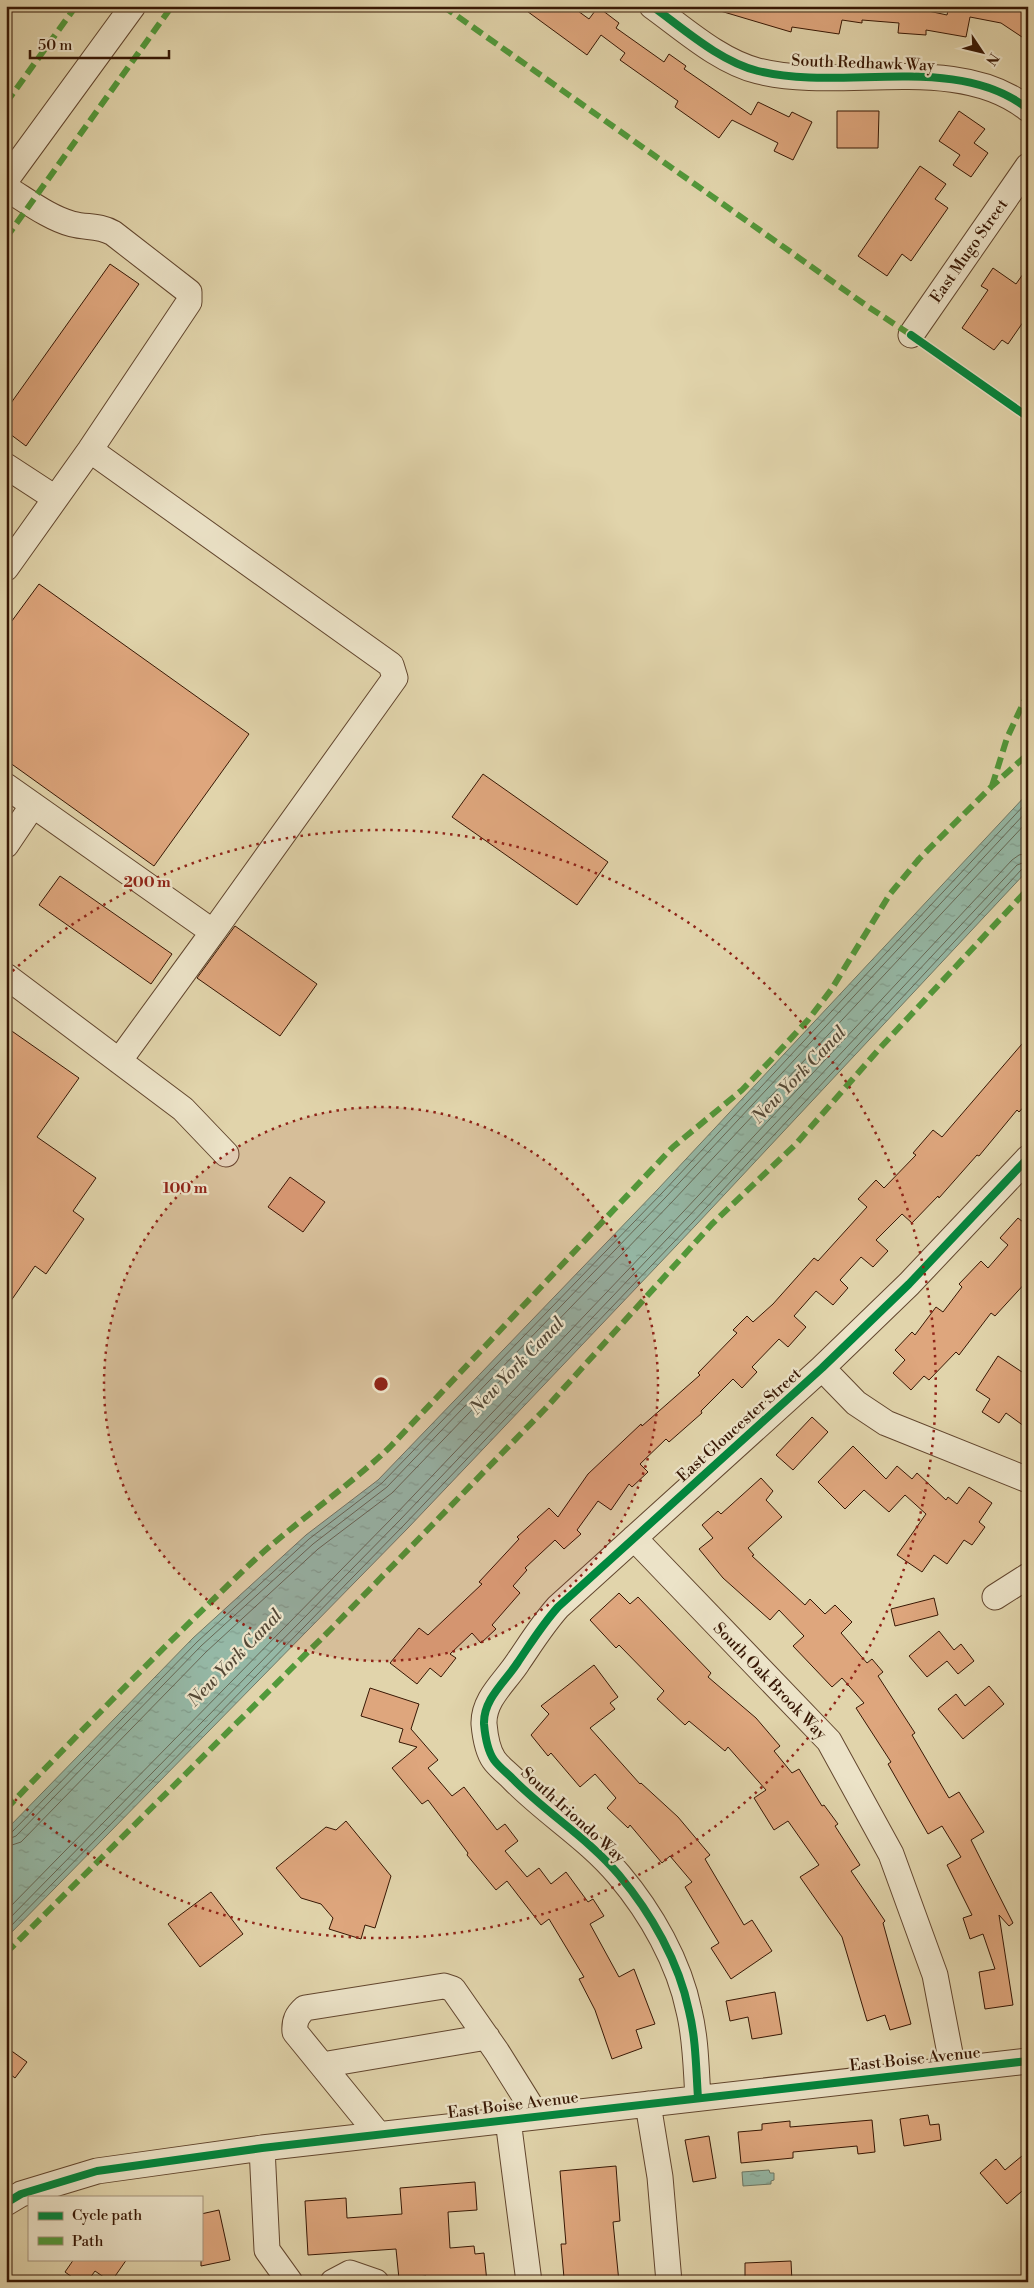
<svg xmlns="http://www.w3.org/2000/svg" width="1034" height="2288" viewBox="0 0 1034 2288" font-family="'Libre Bodoni',serif">
  <style>
    .water { fill: url(#water-ripples); stroke: #6f7865 }
    .lines { fill: none; stroke-linecap: round; stroke-linejoin: round }
    .shore { stroke: #666855; stroke-width: 1 }
    .building { fill: #dea67d; stroke: #371704 }
    .minor-casing { stroke: #62462e; stroke-width: 27 }
    .minor { stroke: #ece3c8; stroke-width: 25 }
    .quiet { stroke: #51993a; stroke-width: 6; stroke-dasharray: 12 6; stroke-linecap: butt }
    .cycleway-casing { stroke: #ece3c8; stroke-width: 11 }
    .cycleway { stroke: #00873e; stroke-width: 8 }
    .ring { fill: none; stroke: #8f2418; stroke-width: 2.5; stroke-dasharray: 2.5 5 }
    .labels { text-anchor: middle; dominant-baseline: central; stroke-width: 4.5; stroke-linejoin: round; paint-order: stroke }
    .street-label { font-size: 16px; fill: #371704; stroke: #ece3c8 }
    .water-label { font-size: 18px; font-style: italic; fill: #534735; stroke: #ece3c8 }
    .centre { fill: #8f2418; stroke: #ece3c8; stroke-width: 2.5 }
    .ring-label { font-size: 15px; text-anchor: middle; font-weight: bold; fill: #8f2418; stroke: #ece3c8; stroke-width: 4.5; stroke-linejoin: round; paint-order: stroke }
  </style>
  <defs>
    <pattern id="water-ripples" width="26" height="14" patternUnits="userSpaceOnUse" patternTransform="scale(1.25)"><rect width="26" height="14" fill="#95b8a6"/><path d="M2 4q2-2 4 0t4 0M15 11q2-2 4 0t4 0" fill="none" stroke="#819d8d"/></pattern>
  </defs>
  <rect width="100%" height="100%" fill="#e1d4ab"/>
  <filter id="stains"><feTurbulence type="fractalNoise" baseFrequency=".004" numOctaves="4"/><feColorMatrix values="0 0 0 0 .2 0 0 0 0 .09 0 0 0 0 .02 0 0 0 .5 -.17"/></filter>
  <radialGradient id="worn" r=".72"><stop offset=".6" stop-color="#630" stop-opacity="0"/><stop offset="1" stop-color="#630" stop-opacity=".3"/></radialGradient>
  <path class="water" d="M 1028,793 L 1028,870 L 696,1225 L 408,1528 L 6,1938 L 6,1830 L 193,1638 L 306,1535 L 378,1480 L 658,1189 Z
    M 769,2170 L 770,2173 L 774,2173 L 774,2180 L 771,2181 L 771,2184 L 743,2186 L 742,2172 Z"/>
  <g class="lines">
    <path class="shore" d="M 6,1834 L 12,1832 L 197,1642 L 309,1539 L 382,1483 L 662,1193 L 1028,801
      M 6,1840 L 16,1836 L 201,1646 L 313,1544 L 387,1487 L 666,1197 L 1028,810
      M 6,1847 L 21,1842 L 206,1652 L 318,1549 L 392,1493 L 672,1202 L 1028,821
      M 6,1911 L 395,1515 L 683,1212 L 1012,860 L 1019,855 L 1028,853
      M 6,1922 L 400,1520 L 688,1217 L 1017,865 L 1028,861
      M 6,1931 L 404,1525 L 693,1222 L 1022,869 L 1028,867"/>
  </g>
  <path class="building" d="M 520,6 L 571,6 L 589,19 L 598,7 L 619,23 L 616,28 L 664,62 L 669,54 L 686,66 L 684,69 L 751,115 L 758,102 L 789,117 L 792,112 L 812,122 L 793,160 L 774,151 L 778,143 L 732,120 L 719,138 L 675,107 L 678,101 L 620,60 L 625,53 L 601,35 L 587,55 Z
    M 718,6 L 919,6 L 919,9 L 947,15 L 949,6 L 1028,6 L 1028,41 L 1001,23 L 970,17 L 966,37 L 926,30 L 926,35 L 898,33 L 899,23 L 862,20 L 862,23 L 842,20 L 839,34 L 792,27 L 791,32 L 717,10 Z
    M 837,111 L 879,111 L 878,148 L 837,148 Z
    M 959,111 L 985,129 L 974,143 L 988,153 L 971,177 L 953,165 L 960,155 L 939,141 Z
    M 920,166 L 946,184 L 935,199 L 948,208 L 911,261 L 902,254 L 887,276 L 858,256 Z
    M 110,264 L 139,284 L 26,446 L 6,431 L 6,410 Z
    M 1028,267 L 1028,315 L 1008,344 L 1002,340 L 994,350 L 962,328 L 988,290 L 981,286 L 993,268 L 1016,284 Z
    M 39,584 L 249,734 L 154,866 L 6,760 L 6,629 Z
    M 483,774 L 608,862 L 577,905 L 452,817 Z
    M 60,876 L 172,954 L 151,984 L 39,905 Z
    M 235,926 L 317,984 L 280,1036 L 197,978 Z
    M 6,1027 L 79,1078 L 37,1137 L 96,1178 L 73,1211 L 84,1219 L 46,1274 L 35,1266 L 6,1308 Z
    M 1028,1037 L 1028,1102 L 1019,1112 L 1017,1110 L 979,1156 L 977,1155 L 939,1198 L 938,1196 L 912,1223 L 902,1214 L 876,1240 L 888,1251 L 873,1267 L 861,1257 L 840,1280 L 848,1288 L 833,1305 L 816,1291 L 794,1316 L 806,1327 L 788,1347 L 779,1339 L 752,1367 L 757,1372 L 742,1388 L 733,1379 L 701,1411 L 702,1413 L 669,1442 L 666,1439 L 640,1464 L 648,1472 L 632,1487 L 629,1484 L 611,1510 L 598,1501 L 577,1530 L 581,1534 L 564,1549 L 555,1540 L 525,1568 L 527,1570 L 513,1586 L 520,1593 L 492,1625 L 496,1629 L 481,1643 L 472,1633 L 450,1654 L 456,1658 L 441,1677 L 430,1668 L 417,1684 L 390,1663 L 419,1628 L 428,1635 L 482,1584 L 479,1582 L 519,1539 L 517,1537 L 549,1508 L 558,1517 L 588,1474 L 641,1424 L 642,1426 L 700,1375 L 698,1373 L 737,1333 L 733,1330 L 747,1316 L 753,1322 L 773,1304 L 814,1258 L 818,1261 L 867,1207 L 858,1199 L 876,1180 L 884,1188 L 916,1155 L 913,1153 L 933,1130 L 942,1137 Z
    M 290,1177 L 325,1202 L 303,1232 L 268,1207 Z
    M 1018,1218 L 1028,1226 L 1028,1280 L 995,1316 L 991,1313 L 959,1355 L 956,1352 L 929,1380 L 924,1376 L 911,1390 L 893,1373 L 905,1360 L 895,1350 L 912,1332 L 915,1335 L 936,1307 L 943,1312 L 962,1287 L 959,1284 L 981,1261 L 988,1268 L 1008,1245 L 1000,1238 Z
    M 998,1356 L 1028,1376 L 1028,1429 L 1006,1413 L 999,1423 L 982,1412 L 990,1399 L 976,1390 Z
    M 812,1417 L 828,1432 L 793,1470 L 776,1455 Z
    M 853,1446 L 886,1479 L 897,1466 L 912,1479 L 917,1473 L 946,1500 L 948,1497 L 957,1504 L 969,1487 L 992,1503 L 979,1522 L 985,1527 L 972,1545 L 964,1540 L 947,1564 L 934,1555 L 922,1572 L 897,1555 L 926,1514 L 905,1495 L 889,1512 L 864,1490 L 845,1509 L 818,1482 Z
    M 761,1478 L 773,1491 L 766,1500 L 782,1517 L 748,1548 L 754,1555 L 752,1556 L 805,1605 L 810,1599 L 825,1614 L 835,1605 L 852,1622 L 841,1633 L 867,1663 L 872,1659 L 883,1672 L 878,1676 L 915,1733 L 912,1735 L 949,1798 L 959,1792 L 984,1832 L 971,1840 L 1013,1923 L 1009,1926 L 999,1915 L 1013,2005 L 985,2009 L 979,1972 L 995,1969 L 983,1934 L 970,1939 L 963,1918 L 972,1915 L 947,1865 L 961,1857 L 942,1826 L 928,1834 L 888,1764 L 891,1762 L 856,1708 L 864,1703 L 842,1678 L 832,1687 L 793,1646 L 804,1636 L 779,1610 L 770,1620 L 723,1578 L 699,1549 L 713,1538 L 702,1525 L 718,1511 L 721,1514 Z
    M 619,1593 L 630,1604 L 638,1597 L 711,1673 L 708,1677 L 756,1718 L 780,1746 L 774,1751 L 792,1773 L 799,1769 L 822,1806 L 824,1805 L 838,1824 L 835,1826 L 860,1865 L 851,1871 L 885,1921 L 883,1923 L 911,2024 L 890,2030 L 885,2015 L 867,2021 L 842,1937 L 800,1877 L 819,1865 L 788,1821 L 774,1830 L 754,1798 L 766,1790 L 728,1747 L 725,1751 L 689,1721 L 685,1725 L 657,1699 L 664,1691 L 619,1645 L 616,1648 L 590,1620 Z
    M 934,1598 L 938,1615 L 895,1626 L 891,1609 Z
    M 939,1631 L 954,1650 L 961,1644 L 974,1661 L 958,1674 L 947,1661 L 927,1677 L 909,1656 Z
    M 594,1665 L 618,1697 L 610,1703 L 615,1709 L 590,1728 L 640,1784 L 641,1783 L 678,1817 L 710,1855 L 705,1859 L 744,1925 L 752,1920 L 772,1951 L 731,1979 L 711,1948 L 719,1943 L 685,1887 L 692,1882 L 670,1856 L 662,1863 L 630,1825 L 628,1828 L 607,1808 L 616,1798 L 595,1774 L 580,1787 L 551,1753 L 548,1756 L 531,1735 L 549,1714 L 541,1706 Z
    M 989,1686 L 1004,1704 L 963,1739 L 938,1709 L 956,1694 L 965,1706 Z
    M 370,1688 L 419,1704 L 411,1729 L 438,1760 L 428,1768 L 452,1796 L 464,1787 L 497,1830 L 505,1824 L 518,1841 L 505,1851 L 527,1877 L 539,1868 L 551,1884 L 566,1872 L 588,1902 L 593,1899 L 604,1916 L 590,1924 L 619,1977 L 634,1969 L 655,2024 L 636,2030 L 642,2048 L 612,2059 L 595,2010 L 579,1979 L 584,1977 L 549,1919 L 541,1925 L 507,1881 L 496,1890 L 467,1855 L 468,1853 L 428,1800 L 422,1804 L 392,1768 L 417,1747 L 399,1742 L 403,1729 L 361,1716 Z
    M 346,1821 L 391,1876 L 375,1928 L 365,1925 L 361,1939 L 329,1929 L 333,1918 L 321,1904 L 301,1898 L 276,1868 L 326,1827 L 336,1830 Z
    M 211,1892 L 243,1934 L 200,1967 L 168,1924 Z
    M 775,1992 L 782,2034 L 752,2039 L 748,2017 L 730,2021 L 726,2001 Z
    M 6,2047 L 27,2062 L 15,2078 L 6,2071 Z
    M 928,2115 L 930,2125 L 939,2124 L 941,2140 L 904,2146 L 900,2119 Z
    M 872,2120 L 875,2152 L 858,2154 L 857,2146 L 793,2152 L 793,2158 L 741,2163 L 738,2132 L 762,2130 L 762,2124 L 790,2121 L 790,2127 Z
    M 709,2136 L 716,2178 L 693,2182 L 685,2140 Z
    M 1028,2151 L 1028,2186 L 1007,2204 L 980,2173 L 996,2159 L 1005,2170 Z
    M 616,2166 L 620,2221 L 613,2222 L 619,2282 L 574,2282 L 574,2277 L 564,2278 L 561,2244 L 566,2244 L 560,2171 Z
    M 475,2182 L 477,2210 L 448,2212 L 450,2248 L 474,2246 L 475,2254 L 484,2253 L 487,2282 L 427,2282 L 426,2276 L 399,2279 L 396,2249 L 308,2255 L 305,2201 L 346,2198 L 347,2218 L 402,2214 L 400,2188 Z
    M 219,2210 L 230,2260 L 201,2266 L 201,2214 Z
    M 74,2259 L 127,2259 L 111,2282 L 95,2271 L 87,2282 L 79,2282 L 65,2272 Z
    M 791,2261 L 792,2282 L 745,2282 L 745,2263 Z"/>
  <g class="lines">
    <g class="minor-casing">
      <path id="minor" d="M 652,6 C 684,29 719,61 758,71 C 841,92 957,52 1028,109
        M 6,180 L 133,6
        M 6,188 C 26,200 49,218 72,224 C 87,228 99,225 113,233 L 189,292 L 189,302 L 90,450 L 6,568
        M 911,335 L 1028,166
        M 90,450 L 391,665 L 395,678 L 213,932
        M 6,466 L 55,498
        M 6,786 L 213,932 L 119,1061
        M 6,845 L 33,805
        M 6,976 L 183,1109 L 226,1154
        M 822,1368 L 856,1403 L 886,1423 L 1028,1480
        M 634,1538 L 829,1741 L 891,1854 L 935,1975 L 953,2069
        M 995,1597 L 1028,1576
        M 322,2065 L 487,2037
        M 698,2098 C 696,2069 696,2039 689,2011 C 679,1962 651,1913 619,1875 C 588,1838 546,1813 513,1779 C 507,1773 499,1767 494,1760 C 487,1750 485,1735 484,1724 C 483,1699 506,1681 518,1662 C 531,1643 542,1625 558,1607 L 822,1368 L 909,1284 L 1028,1158
        M 648,2104 L 660,2177 L 669,2282
        M 508,2120 L 529,2282
        M 378,2134 L 295,2032 C 294,2021 297,2015 305,2008 L 444,1986 L 453,1989 L 497,2052 L 537,2116
        M 262,2148 L 267,2250 L 290,2282
        M 6,2203 L 21,2194 L 97,2171 L 262,2148 L 1028,2061
        M 333,2282 L 350,2273 L 376,2282"/>
    </g>
    <use href="#minor" class="minor"/>
    <path class="quiet" d="M 443,6 L 867,306 L 914,337
      M 6,103 L 76,6
      M 6,238 L 172,6
      M 992,786 L 1007,738 L 1028,693
      M 6,1809 C 85,1727 165,1645 247,1567 C 292,1524 345,1490 390,1447 L 673,1147 L 742,1090 L 770,1061 L 808,1020 L 831,990 L 890,894 L 919,859 L 992,786 L 1028,754
      M 6,1953 L 333,1627 L 545,1409 L 712,1224 L 796,1144 L 880,1048 L 1028,889"/>
    <g class="cycleway-casing">
      <path id="cycleway" d="M 652,6 C 684,29 719,61 758,71 C 841,92 957,52 1028,109
        M 911,335 L 1028,417
        M 698,2098 C 696,2069 696,2039 689,2011 C 679,1962 651,1913 619,1875 C 588,1838 546,1813 513,1779 C 507,1773 499,1767 494,1760 C 487,1750 485,1735 484,1724 C 483,1699 506,1681 518,1662 C 531,1643 542,1625 558,1607 L 822,1368 L 909,1284 L 1028,1158
        M 6,2203 L 21,2194 L 97,2171 L 262,2148 L 1028,2061"/>
    </g>
    <use href="#cycleway" class="cycleway"/>
  </g>
  <circle cx="381" cy="1384" r="277" fill="#8f2418" fill-opacity=".12"/>
  <g class="ring">
    <circle cx="381" cy="1384" r="277"/>
    <path d="M7 976A554 554 0 1 1 7 1792"/>
  </g>
  <g class="labels">
    <g class="street-label">
      <text transform="translate(863 63) rotate(2)">South Redhawk Way</text>
      <text transform="translate(969 251) rotate(-55)">East Mugo Street</text>
      <text transform="translate(739 1425) rotate(-42)">East Gloucester Street</text>
      <text transform="translate(770 1681) rotate(46)">South Oak Brook Way</text>
      <text transform="translate(573 1815) rotate(42)">South Iriondo Way</text>
      <text transform="translate(915 2059) rotate(-6)">East Boise Avenue</text>
      <text transform="translate(513 2105) rotate(-7)">East Boise Avenue</text>
    </g>
    <g class="water-label">
      <text transform="translate(799 1075) rotate(-46)">New York Canal</text>
      <text transform="translate(517 1366) rotate(-46)">New York Canal</text>
      <text transform="translate(235 1658) rotate(-46)">New York Canal</text>
    </g>
  </g>
  <circle cx="381" cy="1384" r="8" class="centre"/>
  <g class="ring-label">
    <text x="147" y="887">200 m</text>
    <text x="185" y="1193">100 m</text>
  </g>
  <rect width="1034" height="2288" fill="none" stroke="#e1d4ab" stroke-width="25"/>
  <rect x="8" y="8" width="1019" height="2273" fill="none" stroke="#371704" stroke-width="2.5"/>
  <rect x="12" y="12" width="1009" height="2263" fill="none" stroke="#371704"/>
  <rect x="28" y="2196" width="175" height="65" fill="#ece3c8" stroke="#a4917a"/>
  <rect x="38" y="2212" width="25" height="8" fill="#00873e" stroke="#a4917a"/>
  <text x="72" y="2220" font-size="15" fill="#371704">Cycle path</text>
  <rect x="38" y="2237" width="25" height="8" fill="#51993a" stroke="#a4917a"/>
  <text x="72" y="2246" font-size="15" fill="#371704">Path</text>
  <g transform="translate(982 52) rotate(125)" stroke="#ece3c8" stroke-width="4" paint-order="stroke">
  <path d="M0-4L9 19L0 12L-9 19Z" fill="#371704"/>
  <text y="-8" font-size="14" font-weight="bold" text-anchor="middle" fill="#371704">N</text>
  </g>
  <path d="M30 50v8h139v-8" fill="none" stroke="#371704" stroke-width="2.5"/>
  <text x="38" y="50" font-size="15" fill="#371704" stroke="#ece3c8" stroke-width="4" paint-order="stroke">50 m</text>
  <rect width="100%" height="100%" filter="url(#stains)"/>
  <rect width="100%" height="100%" fill="url(#worn)"/>
</svg>
